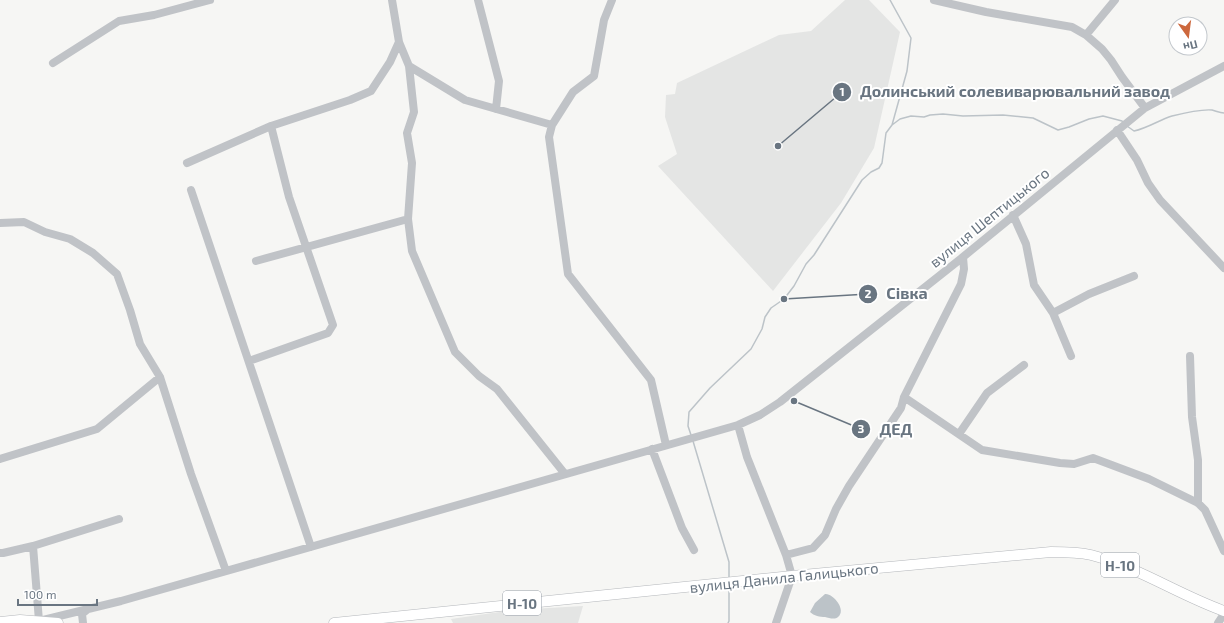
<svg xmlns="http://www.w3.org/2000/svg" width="1224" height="623" viewBox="0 0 1224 623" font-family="'Exo 2',sans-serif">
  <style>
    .built { fill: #e4e5e4 }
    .water { fill: #bcc3c8 }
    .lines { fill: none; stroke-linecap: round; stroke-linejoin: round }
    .stream { stroke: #bcc3c8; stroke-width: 1.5 }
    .major-casing { stroke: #b4b7bb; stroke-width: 11 }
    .minor { stroke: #c0c3c7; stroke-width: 8 }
    .major { stroke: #fff; stroke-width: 10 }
    .labels { text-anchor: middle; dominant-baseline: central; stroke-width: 4; stroke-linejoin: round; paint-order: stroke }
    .shield { fill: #fff; stroke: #969ea7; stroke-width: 1 }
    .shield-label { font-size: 14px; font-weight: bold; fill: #697581 }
    .street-label { font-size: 15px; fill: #697581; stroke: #fff }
    .leader { fill: none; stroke: #697581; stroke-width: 1.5 }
    .callout-dot { fill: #697581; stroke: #fff; stroke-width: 1.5 }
    .mark-label { font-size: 12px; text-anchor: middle; font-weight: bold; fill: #fff }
    .callout-label { font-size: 16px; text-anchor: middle; font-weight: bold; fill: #697581; stroke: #fff; stroke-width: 4; stroke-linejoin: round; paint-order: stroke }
  </style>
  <rect width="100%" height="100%" fill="#f6f6f4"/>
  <path class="built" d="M 845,0 L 869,0 L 900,32 L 874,148 L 841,203 L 773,291 L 658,166 L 677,154 L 665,117 L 666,95 L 675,94 L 677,83 L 779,35 L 811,31 Z
    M 583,606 L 578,623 L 453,623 L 451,619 L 514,610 Z"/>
  <path class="water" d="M 825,594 C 833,593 847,610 838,617 C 835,620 829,618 825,617 C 820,617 814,616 810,612 L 815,603 Z"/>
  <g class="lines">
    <path class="stream" d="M 892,125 L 900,119 L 911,116 L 924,117 L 930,115 L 943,114 L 963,116 L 1003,115 L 1033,118 L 1058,130 L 1069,127 L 1089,119 L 1103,116 L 1122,121 L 1123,122
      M 1127,126 L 1134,131 C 1148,128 1159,120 1172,116 C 1184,113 1200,109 1212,110 C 1216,111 1220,113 1224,113
      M 691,435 L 688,426 L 689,412 L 710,388 L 751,349 L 762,329 L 765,317 L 771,308 L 784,299 L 794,286 L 806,264 L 814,255 L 862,180 L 871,172 L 879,168 L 882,163 L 886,133 L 892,125 L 907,71 L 911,38 L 890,0
      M 693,441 L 729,562 L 729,578
      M 728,623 L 729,621 L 729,585"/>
    <g class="major-casing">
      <path id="major" d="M 0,622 L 20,620 L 58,623
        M 334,623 L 792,576 L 1051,552 C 1064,552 1078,552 1091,555 C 1138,567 1179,595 1224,611"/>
    </g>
    <path class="minor" d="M 392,0 L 399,42 L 409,66 L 414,112 L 407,133 L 412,163 L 408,219 L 412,251 L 455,352 L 479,376 L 497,389 L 565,474
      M 478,0 L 499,81 L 496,109
      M 612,0 L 604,20 L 594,76 L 573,92 L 552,125 L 549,137 L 568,274 L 651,380 L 666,445
      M 934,0 L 986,12 L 1072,27 L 1086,35 L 1102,49 L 1111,60 L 1122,77 L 1145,108
      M 1086,35 L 1115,0
      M 53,63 L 119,21 L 154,15 L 210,0
      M 409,66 L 465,100 L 552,125
      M 1117,130 L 1137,160 L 1148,183 L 1160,200 L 1224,268
      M 187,163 L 271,126 L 350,100 L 371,91 L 390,62 L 399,42
      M 191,190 L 311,547
      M 1013,215 L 1026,244 L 1034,285 L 1053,313 L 1071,356
      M 0,223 L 24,222 L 45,232 L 70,239 L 93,253 L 117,274 L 130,310 L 140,344 L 160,377 L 191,474 L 226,571
      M 256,261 L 408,219
      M 1053,313 L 1089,294 L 1134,276
      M 1190,356 L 1192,417 L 1198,460 L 1198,503
      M 249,361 L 328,333 L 333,325 L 289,197 L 271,126
      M 904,397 L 982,450 L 1060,463 L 1074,464 L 1093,458 L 1149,479 L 1198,503 L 1205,510 L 1224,551
      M 738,425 L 747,457 L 786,555 L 792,576 L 776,623
      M 959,434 L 987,393 L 1024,365
      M 652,449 L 682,528 L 694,550
      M 0,459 L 97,429 L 160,377
      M 33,546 L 39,621 L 121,601 L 738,425 L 760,415 L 780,402 L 963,257 L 1145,108 L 1224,66
      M 0,553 L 3,553 L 33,546 L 119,519
      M 786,555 L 813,548 L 825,535 L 836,509 L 849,486 L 901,408 L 904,397 L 961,284 L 964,269 L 963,257
      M 83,623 L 82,614 L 88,609
      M 1218,623 L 1224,614"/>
    <use href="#major" class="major"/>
  </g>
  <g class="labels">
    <g class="shield">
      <rect x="1101" y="553" width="38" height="24" rx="3"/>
      <rect x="503" y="591" width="38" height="24" rx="3"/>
    </g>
    <g class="shield-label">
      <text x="1120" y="565">Н-10</text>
      <text x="522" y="603">Н-10</text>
    </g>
    <g class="street-label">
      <text transform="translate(989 217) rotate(-39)">вулиця Шептицького</text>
      <text transform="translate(784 577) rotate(-6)">вулиця Данила Галицького</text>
    </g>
  </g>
  <path class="leader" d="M778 146L842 92M784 299L868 294M794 401L861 429"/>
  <g class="callout-dot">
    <circle cx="778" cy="146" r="4"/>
    <circle cx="784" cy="299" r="4"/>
    <circle cx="794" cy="401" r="4"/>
    <circle cx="842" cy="92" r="10"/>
    <circle cx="868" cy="294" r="10"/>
    <circle cx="861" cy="429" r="10"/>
  </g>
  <g class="mark-label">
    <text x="842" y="96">1</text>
    <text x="868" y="298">2</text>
    <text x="861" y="433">3</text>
  </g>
  <g class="callout-label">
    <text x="1015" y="97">Долинський солевиварювальний завод</text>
    <text x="907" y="299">Сівка</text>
    <text x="896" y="435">ДЕД</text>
  </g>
  <g transform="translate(1188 36) rotate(166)"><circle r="19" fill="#ffffff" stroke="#c3c8cd"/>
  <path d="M0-3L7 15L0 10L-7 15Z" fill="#cd683d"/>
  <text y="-6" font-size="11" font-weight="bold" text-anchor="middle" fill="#697581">Пн</text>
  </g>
  <path d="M18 599v6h79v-6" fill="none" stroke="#697581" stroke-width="2"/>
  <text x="24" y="599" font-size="12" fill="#697581" stroke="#ffffff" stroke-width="3" paint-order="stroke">100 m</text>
</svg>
